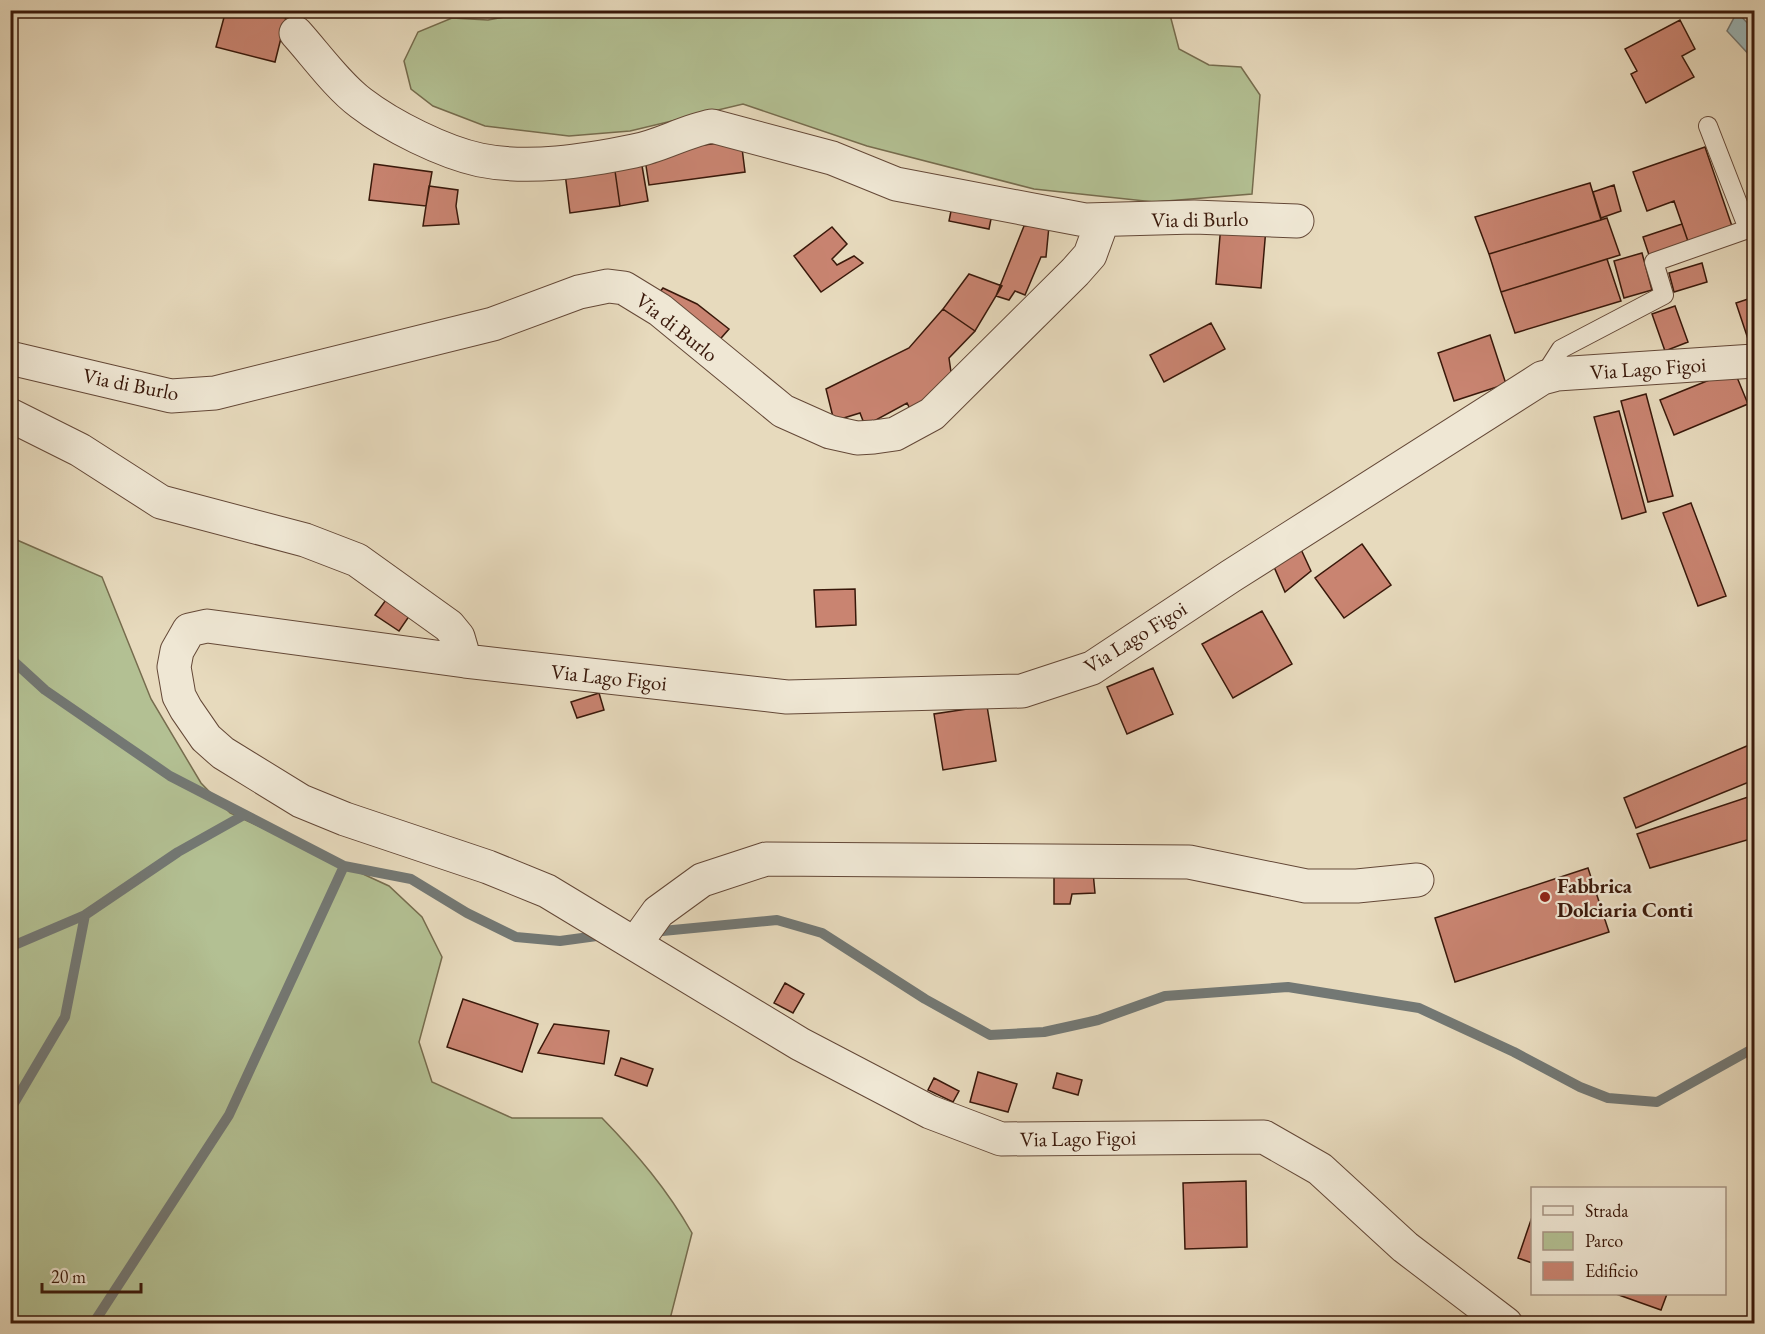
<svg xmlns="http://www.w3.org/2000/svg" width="1765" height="1334" viewBox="0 0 1765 1334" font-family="'EB Garamond',serif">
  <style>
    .green { fill: #b3c093; stroke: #766c4e; stroke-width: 1.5 }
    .water { fill: #9ab8bb; stroke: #737874; stroke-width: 1.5 }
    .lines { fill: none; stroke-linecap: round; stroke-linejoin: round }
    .stream { stroke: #737874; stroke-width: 10 }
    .building { fill: #c98471; stroke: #39180a; stroke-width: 1.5 }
    .service-casing { stroke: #644837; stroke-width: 20 }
    .minor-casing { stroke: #644837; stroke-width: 35 }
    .service { stroke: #efe7d4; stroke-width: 18 }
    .minor { stroke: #efe7d4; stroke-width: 33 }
    .poi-dot { fill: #8f2418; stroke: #efe7d4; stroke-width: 2 }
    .labels { text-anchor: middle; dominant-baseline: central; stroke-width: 4.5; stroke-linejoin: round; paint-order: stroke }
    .street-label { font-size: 21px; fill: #39180a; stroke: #efe7d4 }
    .poi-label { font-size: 21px; font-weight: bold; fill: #39180a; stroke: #efe7d4; text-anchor: start }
  </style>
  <rect width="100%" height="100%" fill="#e7dabd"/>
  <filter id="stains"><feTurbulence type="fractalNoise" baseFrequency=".00333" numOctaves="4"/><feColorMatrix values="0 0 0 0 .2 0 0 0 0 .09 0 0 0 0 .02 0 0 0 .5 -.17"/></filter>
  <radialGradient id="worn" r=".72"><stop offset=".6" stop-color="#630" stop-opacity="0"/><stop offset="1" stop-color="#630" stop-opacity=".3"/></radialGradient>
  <path class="green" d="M 536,11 L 1169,11 L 1179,49 L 1209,65 L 1241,67 L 1260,95 L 1252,194 L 1154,202 L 1034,189 L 867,146 L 743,104 L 630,131 L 569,136 L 485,126 L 433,106 L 411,89 L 404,61 L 418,32 L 452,18 L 488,20 Z
    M 10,533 L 17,540 L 102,577 L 151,699 L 201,783 L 230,813 L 389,886 L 422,917 L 442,957 L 419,1042 L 432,1082 L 512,1118 L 602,1118 C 637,1154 667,1189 692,1233 L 669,1323 L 11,1323 Z"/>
  <path class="water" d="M 1737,12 L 1754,30 L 1754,60 L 1727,31 Z"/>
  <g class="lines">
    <path class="stream" d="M 10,658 L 45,690 L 170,776 L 344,866 L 411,879 L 467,913 L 516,937 L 560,941 L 604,935
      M 652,932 L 777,920 L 822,933 L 925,999 L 990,1035 L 1044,1032 L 1098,1020 L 1165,996 L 1288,987 L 1419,1008 L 1514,1052 L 1580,1087 L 1608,1098 L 1657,1102 L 1754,1048
      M 10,947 L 85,915 L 178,852 L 244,815
      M 10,1110 L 65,1017 L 85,915
      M 93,1324 L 229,1115 L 344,866"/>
  </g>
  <path class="building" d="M 226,10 L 257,10 L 286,18 L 275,62 L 216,47 Z
    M 1680,20 L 1695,49 L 1682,56 L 1694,77 L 1646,103 L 1631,74 L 1637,71 L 1625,49 Z
    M 741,140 L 745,172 L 649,185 L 644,153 Z
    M 1705,147 L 1734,232 L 1690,247 L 1674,201 L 1647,211 L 1633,172 Z
    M 640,154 L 648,201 L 620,206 L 613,157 Z
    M 613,157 L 620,206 L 570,213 L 564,165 Z
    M 374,164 L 432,172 L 426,206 L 369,200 Z
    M 1590,183 L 1601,220 L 1489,254 L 1475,217 Z
    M 1614,185 L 1621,211 L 1601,218 L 1593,192 Z
    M 429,186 L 458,190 L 456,206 L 459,224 L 423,226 Z
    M 954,196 L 994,204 L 989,229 L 949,221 Z
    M 1607,218 L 1620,255 L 1501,292 L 1489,254 Z
    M 1221,224 L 1266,228 L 1261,288 L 1216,284 Z
    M 1682,224 L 1690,247 L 1651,261 L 1643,237 Z
    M 1024,226 L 1049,226 L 1046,257 L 1041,257 L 1025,295 L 1015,291 L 1009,300 L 996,296 Z
    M 832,227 L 847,244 L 832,259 L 837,265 L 854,256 L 863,263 L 821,292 L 794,256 Z
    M 1642,253 L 1652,290 L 1624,298 L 1614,261 Z
    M 1607,259 L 1621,301 L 1515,333 L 1501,292 Z
    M 1702,263 L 1707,282 L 1674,292 L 1669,273 Z
    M 969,274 L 1002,286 L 975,331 L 943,309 Z
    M 663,288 L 697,304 L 729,329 L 715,345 L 654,299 Z
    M 1754,297 L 1754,350 L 1752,351 L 1736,303 Z
    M 1675,306 L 1688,342 L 1665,351 L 1652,314 Z
    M 943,309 L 975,331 L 949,358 L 953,386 L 911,411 L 907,403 L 865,426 L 860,413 L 834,421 L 826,389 L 909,348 Z
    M 1211,323 L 1225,349 L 1164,382 L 1150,355 Z
    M 1490,335 L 1506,384 L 1454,401 L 1438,353 Z
    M 1734,370 L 1748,404 L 1674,435 L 1660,400 Z
    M 1646,394 L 1673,496 L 1648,502 L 1621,401 Z
    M 1619,411 L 1646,512 L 1622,519 L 1594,417 Z
    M 1691,503 L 1726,596 L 1698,606 L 1663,513 Z
    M 1362,544 L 1391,585 L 1344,618 L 1315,578 Z
    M 1299,545 L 1311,571 L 1285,592 L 1271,560 Z
    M 855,589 L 856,625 L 816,627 L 814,590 Z
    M 388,597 L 412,612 L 399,631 L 375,615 Z
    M 1262,611 L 1292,664 L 1233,698 L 1202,644 Z
    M 1153,668 L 1173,714 L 1127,734 L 1107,687 Z
    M 599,693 L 604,710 L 577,718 L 571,702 Z
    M 987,706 L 996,761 L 943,770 L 934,714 Z
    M 1754,743 L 1754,780 L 1636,828 L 1624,798 Z
    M 1754,795 L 1754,838 L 1650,868 L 1637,834 Z
    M 1588,868 L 1609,932 L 1455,982 L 1435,918 Z
    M 1054,870 L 1093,872 L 1095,893 L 1072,894 L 1070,904 L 1054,904 Z
    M 785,983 L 804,994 L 793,1013 L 774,1003 Z
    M 463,999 L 538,1024 L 522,1072 L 447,1047 Z
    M 554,1024 L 609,1031 L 604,1064 L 538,1053 Z
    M 621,1058 L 653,1069 L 647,1086 L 615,1075 Z
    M 978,1072 L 1017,1084 L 1008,1112 L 970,1102 Z
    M 1057,1073 L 1082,1080 L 1078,1095 L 1053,1088 Z
    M 934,1078 L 959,1091 L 953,1102 L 928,1090 Z
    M 1246,1181 L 1247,1247 L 1185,1249 L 1183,1183 Z
    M 1532,1217 L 1532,1263 L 1518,1258 Z
    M 1616,1294 L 1667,1294 L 1661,1310 Z"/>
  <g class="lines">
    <g class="service-casing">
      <path id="service" d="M 1543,377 L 1561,349 L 1664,295 L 1654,262 L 1748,229 L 1708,126"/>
    </g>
    <g class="minor-casing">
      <path id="minor" d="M 296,33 C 315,54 338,86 361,103 C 391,126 443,152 480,160 C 529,170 585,161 634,151 C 661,146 685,131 712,126 L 832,158 L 896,184 L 1085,220 L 1194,217 L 1297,221
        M 10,358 L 171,396 L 215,393 L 493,324 L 579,292 L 608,286 L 624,288 L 660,310 L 783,411 L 830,432 L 857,438 L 874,437 L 895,434 L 932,414 L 1075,272 L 1090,255 L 1102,222
        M 10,415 L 80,450 L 161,502 L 305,540 L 357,560 L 449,626 L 458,637 L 465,661
        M 635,944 L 658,912 L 702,880 L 766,859 L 1189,862 L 1306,886 L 1357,886 L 1417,880
        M 1506,1324 L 1405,1247 L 1320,1169 L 1264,1137 L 1001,1139 L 930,1112 L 800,1044 L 547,891 L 488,867 L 345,819 L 301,801 L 223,753 L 206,738 L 186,709 L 179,696 L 174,667 L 177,651 L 189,630 L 207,626 L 465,661 L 787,697 L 1022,691 L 1092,668 L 1231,576 L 1542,378 L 1557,374 L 1754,361"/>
    </g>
    <use href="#service" class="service"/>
    <use href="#minor" class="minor"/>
  </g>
  <circle class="poi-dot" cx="1545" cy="897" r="6"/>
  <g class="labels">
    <g class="street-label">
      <text transform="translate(1200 219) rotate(-1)">Via di Burlo</text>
      <text transform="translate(677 327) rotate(38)">Via di Burlo</text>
      <text transform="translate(1648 368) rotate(-4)">Via Lago Figoi</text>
      <text transform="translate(131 384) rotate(11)">Via di Burlo</text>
      <text transform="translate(1135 637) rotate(-32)">Via Lago Figoi</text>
      <text transform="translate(609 677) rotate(6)">Via Lago Figoi</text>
      <text transform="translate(1078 1138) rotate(-1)">Via Lago Figoi</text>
    </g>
    <g class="poi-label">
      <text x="1557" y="885">Fabbrica<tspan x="1557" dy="24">Dolciaria Conti</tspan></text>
    </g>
  </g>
  <rect width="1765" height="1334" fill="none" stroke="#e7dabd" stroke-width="36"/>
  <rect x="12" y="12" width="1741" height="1310" fill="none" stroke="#39180a" stroke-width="3"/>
  <rect x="18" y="18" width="1729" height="1298" fill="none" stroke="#39180a" stroke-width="1.5"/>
  <rect x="1531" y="1187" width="195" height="108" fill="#efe7d4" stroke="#a69483" stroke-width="1.5"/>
  <rect x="1543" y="1206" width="30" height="9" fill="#efe7d4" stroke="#a69483" stroke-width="1.5"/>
  <text x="1585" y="1217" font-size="18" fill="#39180a">Strada</text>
  <rect x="1543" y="1232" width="30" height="18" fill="#b3c093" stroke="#a69483" stroke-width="1.5"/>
  <text x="1585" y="1247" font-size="18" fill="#39180a">Parco</text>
  <rect x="1543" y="1262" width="30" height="18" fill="#c98471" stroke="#a69483" stroke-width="1.5"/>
  <text x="1585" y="1277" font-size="18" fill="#39180a">Edificio</text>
  <path d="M42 1283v9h99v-9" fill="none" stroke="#39180a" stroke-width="3"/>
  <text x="51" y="1283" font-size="18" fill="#39180a" stroke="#efe7d4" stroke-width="4.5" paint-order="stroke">20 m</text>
  <rect width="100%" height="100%" filter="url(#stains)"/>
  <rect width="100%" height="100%" fill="url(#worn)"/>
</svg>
